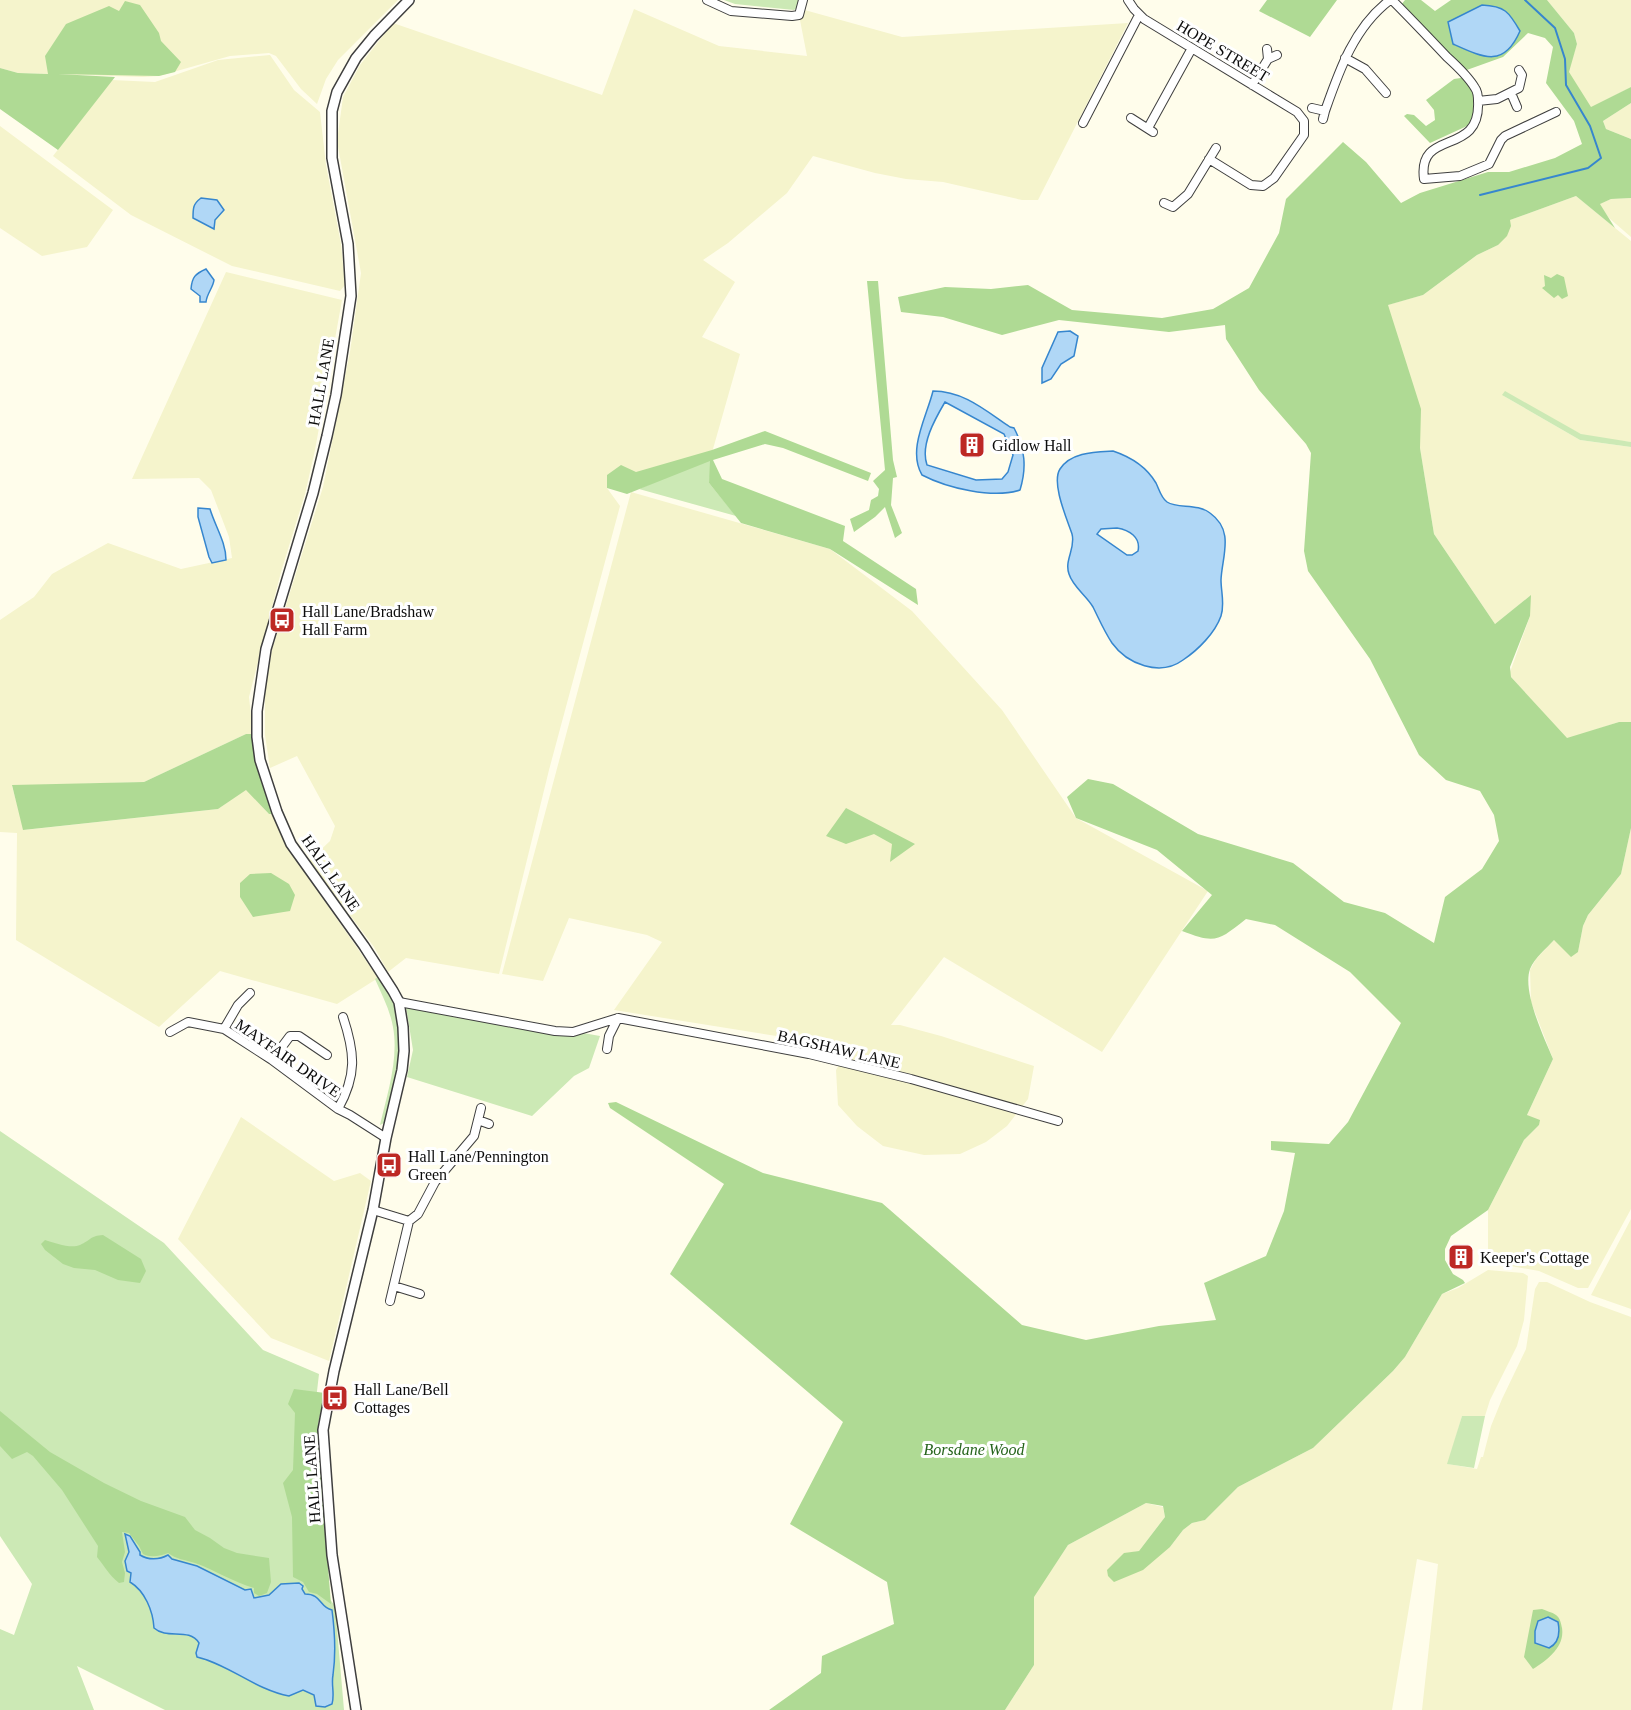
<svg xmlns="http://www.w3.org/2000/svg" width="1631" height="1710" viewBox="0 0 1631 1710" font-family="Georgia,serif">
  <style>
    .farmland { fill: #f5f4cc }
    .green { fill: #cce9b5 }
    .forest { fill: #afda94 }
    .water { fill: #b0d7f6; stroke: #3686ce; stroke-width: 1.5; fill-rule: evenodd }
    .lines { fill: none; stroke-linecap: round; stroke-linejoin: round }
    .stream { stroke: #3686ce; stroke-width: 2 }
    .minor-casing { stroke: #3f3f3f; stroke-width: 10 }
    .tertiary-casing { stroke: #3f3f3f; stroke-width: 12 }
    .minor { stroke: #fff; stroke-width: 8 }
    .tertiary { stroke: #fff; stroke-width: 9 }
    .labels { text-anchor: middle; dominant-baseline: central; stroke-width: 6; stroke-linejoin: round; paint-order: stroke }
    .street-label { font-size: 16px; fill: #0c0c0c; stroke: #fff }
    .poi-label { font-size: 16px; fill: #0c0c0c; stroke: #fff; text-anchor: start }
    .park-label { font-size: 16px; font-style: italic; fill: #26641c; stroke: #fff }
  </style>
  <rect width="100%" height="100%" fill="#fffdeb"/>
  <path class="farmland" d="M 0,0 L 398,0 L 338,60 L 326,79 L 317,104 L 301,89 L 276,56 L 269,53 L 230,56 L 159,76 L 143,77 L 18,73 L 0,68 Z
    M 1547,0 L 1631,0 L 1631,87 L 1591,108 L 1568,72 L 1577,44 L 1574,33 Z
    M 634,9 L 719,46 L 807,56 L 799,15 L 801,9 L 902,37 L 1128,23 L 1038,200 L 1022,200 L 943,182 L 906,179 L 875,173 L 813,156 L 787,193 L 728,243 L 703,260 L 735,282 L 702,337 L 740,354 L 711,456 L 607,488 L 620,506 L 549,770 L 499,974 L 406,958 L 388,972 L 374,947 L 309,861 L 330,841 L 335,826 L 297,756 L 270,768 L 265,735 L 265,689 L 272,650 L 323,487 L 350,352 L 361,273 L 337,141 L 343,97 L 360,65 L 393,23 L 602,95 Z
    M 270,55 L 294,90 L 320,112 L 326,165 L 341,244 L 345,285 L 340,291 L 232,266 L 131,215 L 53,156 L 112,80 L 155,82 L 218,60 Z
    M 1631,103 L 1631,139 L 1606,129 L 1603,121 Z
    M 0,126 L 113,210 L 87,247 L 42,256 L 0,228 Z
    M 1576,196 L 1631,241 L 1631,442 L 1587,437 L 1502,395 L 1580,440 L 1631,447 L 1631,722 L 1619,722 L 1567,739 L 1511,677 L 1510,672 L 1530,616 L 1530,596 L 1495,624 L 1434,534 L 1420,448 L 1387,305 L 1423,295 L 1477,255 L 1498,245 L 1510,220 Z
    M 1631,198 L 1631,237 L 1609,218 L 1599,204 L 1611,199 Z
    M 226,272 L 342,300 L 315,450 L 305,494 L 281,572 L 249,697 L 253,734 L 246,734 L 144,782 L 12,786 L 24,830 L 218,809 L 246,789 L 269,814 L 273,814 L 285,844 L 378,978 L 337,1004 L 220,971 L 159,1027 L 16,940 L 17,833 L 0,832 L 0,620 L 34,597 L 52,574 L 108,543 L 181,569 L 232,558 L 229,537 L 211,490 L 199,478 L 132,479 Z
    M 631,492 L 830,549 L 912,611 L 1002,710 L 1076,818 L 1208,891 L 1102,1052 L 944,957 L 891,1025 L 900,1025 L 941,1036 L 1034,1066 L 1028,1099 L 1007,1126 L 986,1142 L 960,1154 L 924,1155 L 883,1146 L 857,1126 L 838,1105 L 836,1070 L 847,1050 L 792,1034 L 789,1038 L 614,1010 L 662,942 L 647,935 L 569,918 L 543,981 L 502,974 Z
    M 1631,828 L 1631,1209 L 1588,1288 L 1578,1288 L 1539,1271 L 1488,1262 L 1488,1210 L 1524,1140 L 1539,1125 L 1527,1115 L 1553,1059 L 1531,1002 L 1530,970 L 1536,959 L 1554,940 L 1578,952 L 1583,926 L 1588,915 L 1621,874 Z
    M 241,1117 L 334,1181 L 360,1173 L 371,1181 L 329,1361 L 271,1338 L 178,1239 Z
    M 1631,1219 L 1631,1309 L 1591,1295 Z
    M 1488,1270 L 1523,1273 L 1528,1276 L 1524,1320 L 1517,1346 L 1490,1400 L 1485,1416 L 1462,1416 L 1448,1464 L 1477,1469 L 1481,1457 L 1483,1457 L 1491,1426 L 1502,1399 L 1526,1349 L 1535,1289 L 1539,1282 L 1547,1282 L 1590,1302 L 1631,1317 L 1631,1710 L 1422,1710 L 1438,1564 L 1417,1559 L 1392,1710 L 1005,1710 L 1034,1665 L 1033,1597 L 1068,1545 L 1146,1503 L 1163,1507 L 1165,1517 L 1139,1551 L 1124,1554 L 1170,1547 L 1183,1530 L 1192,1523 L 1205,1520 L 1238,1487 L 1313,1448 L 1393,1371 L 1405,1357 L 1442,1294 L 1458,1288 Z"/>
  <path class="green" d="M 724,0 L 800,0 L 797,8 L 794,10 L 735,4 Z
    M 1505,391 L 1581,434 L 1631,442 L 1631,447 L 1580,440 L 1502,395 Z
    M 713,456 L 709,483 L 736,516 L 639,489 Z
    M 380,975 C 387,988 394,1000 397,1014 C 406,1049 394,1086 388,1121 L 380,1125 C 387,1095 399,1059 393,1027 C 390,1010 382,995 375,979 Z
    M 406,1007 L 556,1035 L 583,1033 L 600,1036 L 589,1068 L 574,1076 L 532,1116 L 407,1077 L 413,1050 Z
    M 0,1131 L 164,1243 L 263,1350 L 319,1374 L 314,1417 L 319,1585 L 335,1606 L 344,1710 L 165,1710 L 77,1666 L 94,1710 L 0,1710 L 0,1629 L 14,1635 L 32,1584 L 0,1536 Z
    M 1462,1416 L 1485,1416 L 1474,1468 L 1447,1464 Z"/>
  <path class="forest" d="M 1267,0 L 1337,0 L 1310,37 L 1259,11 Z
    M 1405,0 L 1421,0 L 1435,11 L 1451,0 L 1547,0 L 1574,33 L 1577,44 L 1569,72 L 1591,107 L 1631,87 L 1631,103 L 1603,121 L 1606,129 L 1631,139 L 1631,198 L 1611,199 L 1600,204 L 1615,228 L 1576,196 L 1510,220 L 1511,226 L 1507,236 L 1498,245 L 1477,255 L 1423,295 L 1388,305 L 1421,409 L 1420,448 L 1434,534 L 1495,624 L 1531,595 L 1530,616 L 1510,667 L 1511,677 L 1567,738 L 1619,722 L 1631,722 L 1631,828 L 1621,874 L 1588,915 L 1583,926 L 1578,952 L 1571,957 L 1554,940 C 1546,949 1535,957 1530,969 C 1522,992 1544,1037 1553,1059 L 1527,1115 L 1540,1120 L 1539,1125 L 1524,1140 L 1488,1210 L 1451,1236 L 1445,1249 L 1445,1260 L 1453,1274 L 1463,1280 L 1465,1283 L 1442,1294 L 1405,1357 L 1393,1371 L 1313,1448 L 1238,1487 L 1205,1520 L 1192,1523 L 1183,1530 L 1170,1547 L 1143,1570 L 1114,1582 L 1108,1576 L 1107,1570 L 1124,1553 L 1139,1551 L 1165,1517 L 1163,1506 L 1146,1503 L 1068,1545 L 1034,1597 L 1034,1665 L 1005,1710 L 769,1710 L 821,1673 L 822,1656 L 894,1624 L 887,1582 L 790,1524 L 843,1422 L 670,1274 L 724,1184 L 610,1108 L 608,1103 L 616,1102 L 763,1173 L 882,1203 L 1022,1325 L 1086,1340 L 1159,1326 L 1216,1320 L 1204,1283 L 1266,1256 L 1284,1211 L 1295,1153 L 1271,1150 L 1271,1141 L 1329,1144 L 1348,1122 L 1401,1023 L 1350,972 L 1275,925 L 1246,919 C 1218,941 1216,944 1182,931 L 1212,895 L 1157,850 L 1076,818 L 1067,797 L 1088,779 L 1113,784 L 1198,834 L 1293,863 L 1344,902 L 1385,913 L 1434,943 L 1445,897 L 1482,869 L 1499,841 L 1494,815 L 1480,791 L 1446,780 L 1419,755 L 1370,659 L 1308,571 L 1304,551 L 1311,453 L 1306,444 L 1259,390 L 1226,339 L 1225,325 L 1169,332 L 1059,320 L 1002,335 L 943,317 L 901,312 L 898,297 L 945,287 L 991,289 L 1028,285 L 1072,310 L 1162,318 L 1213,309 L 1249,288 L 1279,233 L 1286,199 L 1343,142 L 1366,162 L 1401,203 L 1420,193 L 1488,172 L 1509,172 L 1555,158 L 1582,144 L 1574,121 L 1546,83 L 1553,47 L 1545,38 L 1528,33 L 1503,57 L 1464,71 L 1401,5 Z
    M 125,1 L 140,5 L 159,33 L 161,41 L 181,62 L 175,72 L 159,76 L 58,74 L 115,77 L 58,150 L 0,109 L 0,68 L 18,73 L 48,74 L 45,56 L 66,24 L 109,6 L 119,11 Z
    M 1467,77 L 1473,91 L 1473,119 L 1467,126 L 1430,143 L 1404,116 L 1407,114 L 1414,115 L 1426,126 L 1435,120 L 1434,110 L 1426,100 L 1454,79 Z
    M 1557,274 L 1564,277 L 1568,296 L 1562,299 L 1558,295 L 1554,298 L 1542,288 L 1545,286 L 1544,275 L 1551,278 Z
    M 867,281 L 878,281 L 893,460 L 897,477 L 893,478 L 891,505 L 902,533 L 895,538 L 885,507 L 875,517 L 854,532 L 850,519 L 869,510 L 871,500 L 878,496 L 879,489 L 873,481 L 885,470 Z
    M 765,431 L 871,473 L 868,481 L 783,448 L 765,444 L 713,460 L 722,479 L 845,526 L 843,541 L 916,589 L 918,605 L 830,549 L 741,523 L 709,483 L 710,461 L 627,494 L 607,488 L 607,475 L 621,465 L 636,472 L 712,450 Z
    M 246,734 L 253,734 L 258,772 L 273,814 L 269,814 L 246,790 L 218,809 L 23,830 L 12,785 L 144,782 Z
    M 846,808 L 915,844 L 890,862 L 892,844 L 874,834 L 846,844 L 826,836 Z
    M 271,873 L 289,884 L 295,895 L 290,911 L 253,917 L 240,897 L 240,883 L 250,874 Z
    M 103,1235 L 141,1259 L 146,1271 L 140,1283 L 118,1280 L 95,1270 L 74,1268 L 63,1264 L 45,1250 L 41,1244 L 45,1240 C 55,1243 71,1249 80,1245 C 91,1240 90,1236 103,1235 Z
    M 294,1389 L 325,1393 L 318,1424 L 318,1442 L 331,1604 L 317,1594 L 309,1592 L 303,1582 L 293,1577 L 292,1517 L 283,1483 L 293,1470 L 295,1413 L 288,1404 Z
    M 0,1411 L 50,1452 L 104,1483 L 141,1501 L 185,1517 L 195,1530 L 210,1538 L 224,1548 L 237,1553 L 269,1558 L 271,1582 L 267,1593 L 259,1596 L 254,1593 L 254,1588 C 233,1582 215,1570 195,1563 C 185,1560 176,1559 168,1553 C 161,1556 150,1558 143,1554 L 139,1546 L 129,1533 L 122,1532 L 125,1552 L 122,1562 L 125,1573 L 124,1582 L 119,1583 C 108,1574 106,1568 97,1557 L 98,1546 L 62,1490 L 33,1456 L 27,1452 L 12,1459 L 0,1446 Z
    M 1542,1609 C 1546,1611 1552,1612 1556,1615 C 1560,1618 1561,1623 1562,1628 C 1565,1647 1547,1660 1533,1669 L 1524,1657 L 1533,1610 Z"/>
  <path class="water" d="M 1482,5 C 1505,6 1509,12 1520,31 C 1504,68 1484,58 1453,44 L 1448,22 Z
    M 201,198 L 217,200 L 224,210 L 215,220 L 214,229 L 193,218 C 193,208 193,204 201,198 Z
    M 206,269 L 214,280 C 213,288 207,293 206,302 L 200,302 L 200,296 L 191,289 C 192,277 195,274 206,269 Z
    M 1070,331 L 1078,336 L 1074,356 L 1061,364 L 1051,379 L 1042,383 L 1042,368 L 1058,332 Z
    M 933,391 C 964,391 986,411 1010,427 L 1014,428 C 1025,449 1027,467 1020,490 C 993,499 947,488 922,475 C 907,450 927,416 933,391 ZM 945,402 L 1004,434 L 1013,455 L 1008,472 L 1002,479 L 976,480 L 927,465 C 920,445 935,419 945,402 Z
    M 1113,451 C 1131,457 1146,466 1156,483 C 1159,489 1161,498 1167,502 C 1178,509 1197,503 1210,513 C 1235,531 1222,556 1221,580 C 1221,592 1225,604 1221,616 C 1215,633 1198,650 1183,660 C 1160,677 1127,664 1112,643 C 1104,631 1099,619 1093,607 C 1086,595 1073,587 1069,574 C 1064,560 1076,548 1072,534 C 1067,519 1051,483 1060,469 C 1071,452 1095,452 1113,451 ZM 1117,528 C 1129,530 1141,537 1138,551 L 1132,555 L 1127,555 L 1097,534 L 1101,529 Z
    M 198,508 L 210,509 C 215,526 226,542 226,560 L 212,563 L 209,557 L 198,517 Z
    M 125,1534 L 130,1536 L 140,1552 L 140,1555 C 148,1560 159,1560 168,1555 L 172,1559 L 197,1566 L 245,1590 L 251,1589 L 254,1598 L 269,1595 L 281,1584 L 299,1583 L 303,1586 L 302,1589 L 305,1594 C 322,1594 319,1607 332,1610 C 335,1633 336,1654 333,1675 C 331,1685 335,1694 332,1704 L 325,1707 L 316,1706 L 314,1695 L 303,1690 L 289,1696 C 256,1690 230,1665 197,1657 L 196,1653 L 199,1643 C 189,1627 167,1640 154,1628 C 153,1611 145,1591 130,1582 L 131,1573 L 127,1571 L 125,1561 L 129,1552 Z
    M 1548,1617 L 1558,1622 C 1560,1632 1559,1643 1549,1648 L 1535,1643 L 1535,1631 L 1538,1621 Z"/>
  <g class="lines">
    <path class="stream" d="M 1480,195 L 1588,168 L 1601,158 L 1590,126 L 1566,85 L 1565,59 L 1555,28 L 1525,0"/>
    <g class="minor-casing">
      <path id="minor" d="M 707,0 L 731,11 L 792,16 L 799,15 L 803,0
        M 1128,0 L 1134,9 L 1144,19 L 1297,112 L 1304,121 L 1304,135 L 1274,178 L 1263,186 L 1251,185 L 1209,159
        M 1392,0 C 1411,19 1429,38 1447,57 C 1457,66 1468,76 1475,88 C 1478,92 1478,96 1478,101 C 1481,158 1417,127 1424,179 L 1460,176 L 1489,164 L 1501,140 L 1505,136 L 1556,112
        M 1267,49 L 1268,59 L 1277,55
        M 1345,58 L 1365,69 L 1386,93
        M 1252,85 L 1268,59
        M 1511,93 L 1517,107
        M 1478,101 L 1497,99 L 1519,88 L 1522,75 L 1519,70
        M 1312,108 L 1325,111 L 1323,119
        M 1325,111 C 1339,71 1354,27 1390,0
        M 1131,118 L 1153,132
        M 1083,123 L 1139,15
        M 1148,128 L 1192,48
        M 1164,203 L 1173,207 L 1188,194 L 1216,148
        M 399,1002 L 555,1031 L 573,1032 L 618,1018 L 809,1054 L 911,1079 L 1058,1121
        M 224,1029 L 238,1005 L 250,993
        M 170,1032 L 188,1022 L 224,1029 L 272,1060 L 338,1109 L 350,1115 L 386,1138
        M 607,1049 L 609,1036 L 618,1018
        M 272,1060 L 290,1036 L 299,1036 L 327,1055
        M 338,1109 C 357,1075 355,1053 343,1017
        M 478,1120 L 489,1124
        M 373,1210 L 409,1221
        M 394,1286 L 420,1294
        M 390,1301 L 409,1221 L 418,1214 L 435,1182 L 474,1136 L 481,1108"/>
    </g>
    <g class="tertiary-casing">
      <path id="tertiary" d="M 356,1710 L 332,1555 L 323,1430 L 334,1371 L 373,1210 L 386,1138 L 402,1070 L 404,1051 L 403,1027 L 399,1002 L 393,991 L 364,946 L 291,844 L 277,812 L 260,760 L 257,737 L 257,711 L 266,649 L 313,493 L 327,436 L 336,395 L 351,296 L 348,244 L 332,158 L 332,111 L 337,92 L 356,58 L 374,36 L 409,0"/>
    </g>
    <use href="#minor" class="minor"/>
    <use href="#tertiary" class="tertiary"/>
  </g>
  <defs>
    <g id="building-square" transform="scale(1.35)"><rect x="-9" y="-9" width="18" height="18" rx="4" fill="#bd2824" stroke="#fff"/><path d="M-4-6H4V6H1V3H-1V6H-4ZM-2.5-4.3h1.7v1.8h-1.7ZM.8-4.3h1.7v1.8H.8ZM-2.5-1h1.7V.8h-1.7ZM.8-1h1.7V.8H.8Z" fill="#fff"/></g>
    <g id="bus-square" transform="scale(1.35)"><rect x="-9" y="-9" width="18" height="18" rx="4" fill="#bd2824" stroke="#fff"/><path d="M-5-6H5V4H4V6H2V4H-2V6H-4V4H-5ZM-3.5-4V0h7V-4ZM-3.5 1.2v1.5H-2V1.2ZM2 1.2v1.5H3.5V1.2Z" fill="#fff"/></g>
  </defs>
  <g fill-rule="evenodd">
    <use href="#building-square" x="972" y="445"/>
    <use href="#bus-square" x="282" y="620"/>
    <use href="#bus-square" x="389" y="1165"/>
    <use href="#building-square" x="1461" y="1257"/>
    <use href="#bus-square" x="335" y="1398"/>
  </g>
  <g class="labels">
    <g class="street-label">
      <text transform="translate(1223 51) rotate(31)">HOPE STREET</text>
      <text transform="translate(321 382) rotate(-80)">HALL LANE</text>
      <text transform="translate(331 873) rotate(55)">HALL LANE</text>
      <text transform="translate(839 1049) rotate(13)">BAGSHAW LANE</text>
      <text transform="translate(288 1058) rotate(35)">MAYFAIR DRIVE</text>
      <text transform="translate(312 1479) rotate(-94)">HALL LANE</text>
    </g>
    <g class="poi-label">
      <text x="992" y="445">Gidlow Hall</text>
      <text x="302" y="611">Hall Lane/Bradshaw<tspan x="302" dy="18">Hall Farm</tspan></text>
      <text x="408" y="1156">Hall Lane/Pennington<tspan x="408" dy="18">Green</tspan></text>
      <text x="1480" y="1257">Keeper's Cottage</text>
      <text x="354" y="1389">Hall Lane/Bell<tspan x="354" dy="18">Cottages</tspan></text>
    </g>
    <g class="park-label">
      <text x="974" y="1449">Borsdane Wood</text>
    </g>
  </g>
</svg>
